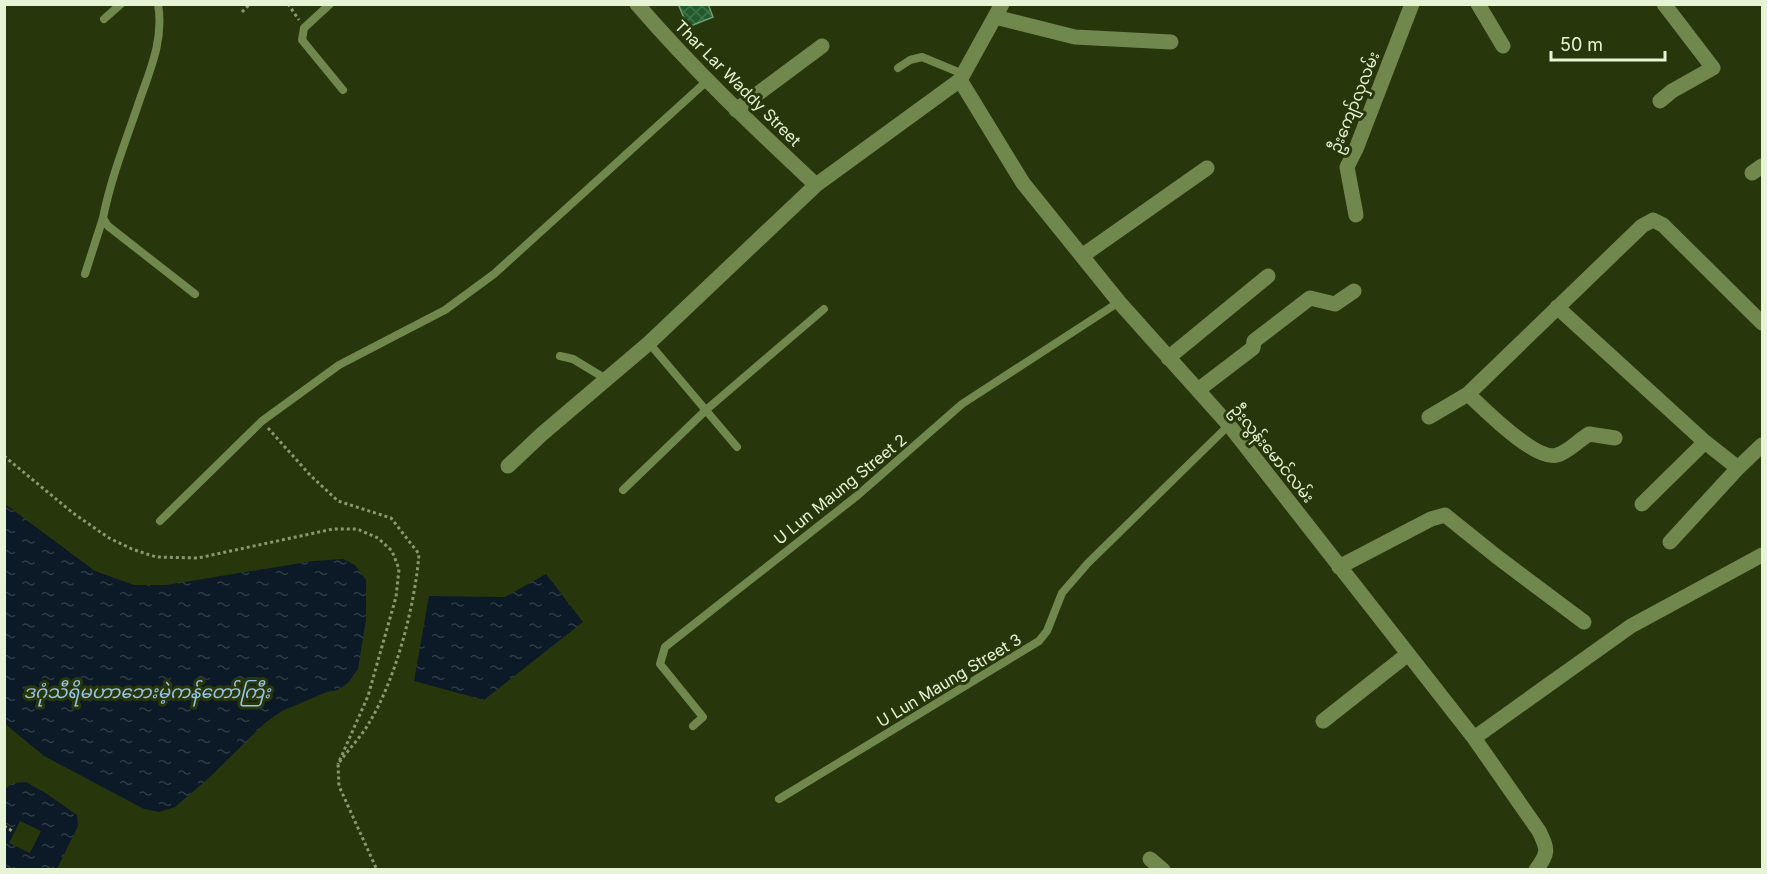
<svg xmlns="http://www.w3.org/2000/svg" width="1767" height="874" viewBox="0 0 1767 874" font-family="Inter,'Noto Sans Myanmar',sans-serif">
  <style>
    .water { fill: url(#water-ripples); fill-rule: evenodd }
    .building { fill: url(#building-cross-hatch); stroke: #6a9d6f; stroke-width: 1.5 }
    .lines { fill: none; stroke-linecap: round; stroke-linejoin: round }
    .path { stroke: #899872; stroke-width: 3; stroke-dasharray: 3 3; stroke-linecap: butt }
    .service { stroke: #70884e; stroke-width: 8 }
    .minor { stroke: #70884e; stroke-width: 15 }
    .labels { text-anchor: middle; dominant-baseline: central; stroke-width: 6; stroke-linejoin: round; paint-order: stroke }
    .street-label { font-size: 16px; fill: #e6f4d5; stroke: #28370b }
    .water-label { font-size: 18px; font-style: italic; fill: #97c4ed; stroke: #28370b }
  </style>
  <defs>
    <pattern id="water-ripples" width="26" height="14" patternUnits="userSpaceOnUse" patternTransform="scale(1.5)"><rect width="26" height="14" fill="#0b1a26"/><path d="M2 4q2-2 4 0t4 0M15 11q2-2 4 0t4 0" fill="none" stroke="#2f3c45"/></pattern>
    <pattern id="building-cross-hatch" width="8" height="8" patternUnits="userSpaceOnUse" patternTransform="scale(1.5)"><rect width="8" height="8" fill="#215a2b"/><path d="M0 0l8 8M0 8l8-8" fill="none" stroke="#417249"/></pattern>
  </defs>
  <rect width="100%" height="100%" fill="#28370b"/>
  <path class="water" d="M 5,504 L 95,571 L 134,585 L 166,585 L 313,561 L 343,559 L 355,565 L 366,580 L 366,620 L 358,669 L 348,683 L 338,690 L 327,692 L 282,711 L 265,723 L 209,778 L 175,807 L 159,812 L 144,809 L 44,756 L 5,724 Z
    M 546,574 L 583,622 L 484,700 L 414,681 L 429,596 L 505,597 Z
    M 26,782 L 47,794 L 77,815 L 78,826 L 57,869 L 5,869 L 5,789 L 13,783 ZM 20,821 L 41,831 L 30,853 L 9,843 Z"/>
  <path class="building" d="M 678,4 L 708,4 L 713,17 L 688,27 Z"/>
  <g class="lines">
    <path class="path" d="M 288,4 L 299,20
      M 242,12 L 250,4
      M 268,428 L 310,475 L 338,501 L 391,518 L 419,554 C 415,605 396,679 369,723 C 361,737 348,750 338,764 L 339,786 L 377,870
      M 4,456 L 73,513 L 109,538 L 132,549 L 156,557 L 198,558 L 333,529 L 357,529 L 378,538 L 392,551 L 399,569 L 396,597 L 368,696 L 338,764
      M 4,826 L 14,832"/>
    <path class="service" d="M 158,4 C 164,38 151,68 140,99 C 127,138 111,177 103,218 L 108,226 L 195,294
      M 330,4 L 304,28 L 302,40 L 343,90
      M 104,19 L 121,4
      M 898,68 L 910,60 L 922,57 L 963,74
      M 85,274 L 103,218
      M 649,343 L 737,447
      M 560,356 L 573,359 L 606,379
      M 623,490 L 706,410 L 824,309
      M 160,521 L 262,421 L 339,365 L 445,310 L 494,274 L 707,81
      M 693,726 L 703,717 L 660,664 L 665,647 L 858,495 L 962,404 L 1119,302
      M 779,799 L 1039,641 L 1047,631 L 1062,593 L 1088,563 L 1229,425"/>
    <path class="minor" d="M 637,4 C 693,69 754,127 816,185
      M 1478,4 L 1503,46
      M 995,17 L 1075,37 L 1171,42
      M 960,80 L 1023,183 L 1119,302 L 1229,425 L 1474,738 L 1539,831 C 1548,850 1549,852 1536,870
      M 1660,101 L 1672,91 L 1713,68 L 1664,4
      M 736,110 L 822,46
      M 1752,173 L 1762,166
      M 1356,215 L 1347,167 L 1356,149 L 1412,4
      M 1082,256 L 1207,168
      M 1557,307 L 1705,442 L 1738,468 L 1762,445
      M 1168,358 L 1268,276
      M 1198,390 L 1253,348 L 1254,341 L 1310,298 L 1335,304 L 1354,291
      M 1468,394 C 1483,408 1536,462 1557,455 C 1568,452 1579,440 1589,434 L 1615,438
      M 1429,417 L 1468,394 L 1642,226 L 1653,220 L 1663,225 L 1762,323
      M 508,466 L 542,434 L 649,343 L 816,185 L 960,80 L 1002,4
      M 1642,504 L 1705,442
      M 1670,542 L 1738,468
      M 1339,567 L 1431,519 L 1445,515 L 1496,556 L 1584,622
      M 1323,721 L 1408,654
      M 1474,738 L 1631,626 L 1762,555
      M 1150,859 L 1163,870"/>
  </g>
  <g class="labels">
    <g class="street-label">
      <text transform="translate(738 83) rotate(45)">Thar Lar Waddy Street</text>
      <text transform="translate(1354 102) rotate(-68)">ဦးကျော်လှလမ်း</text>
      <text transform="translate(1273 453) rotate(51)">ဦးလွန်းမောင်လမ်း</text>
      <text transform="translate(840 489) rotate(-39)">U Lun Maung Street 2</text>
      <text transform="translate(949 680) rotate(-31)">U Lun Maung Street 3</text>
    </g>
    <g class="water-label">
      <text x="147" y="691">ဒဂုံသီရိမဟာဘေးမဲ့ကန်တော်ကြီး</text>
    </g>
  </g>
  <rect width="1767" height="874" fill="none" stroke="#e6f4d5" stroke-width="12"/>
  <path d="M1551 51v9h114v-9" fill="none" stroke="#e6f4d5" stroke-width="3"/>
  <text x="1560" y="51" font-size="18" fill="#e6f4d5" stroke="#28370b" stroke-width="4.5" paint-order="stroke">50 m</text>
</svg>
